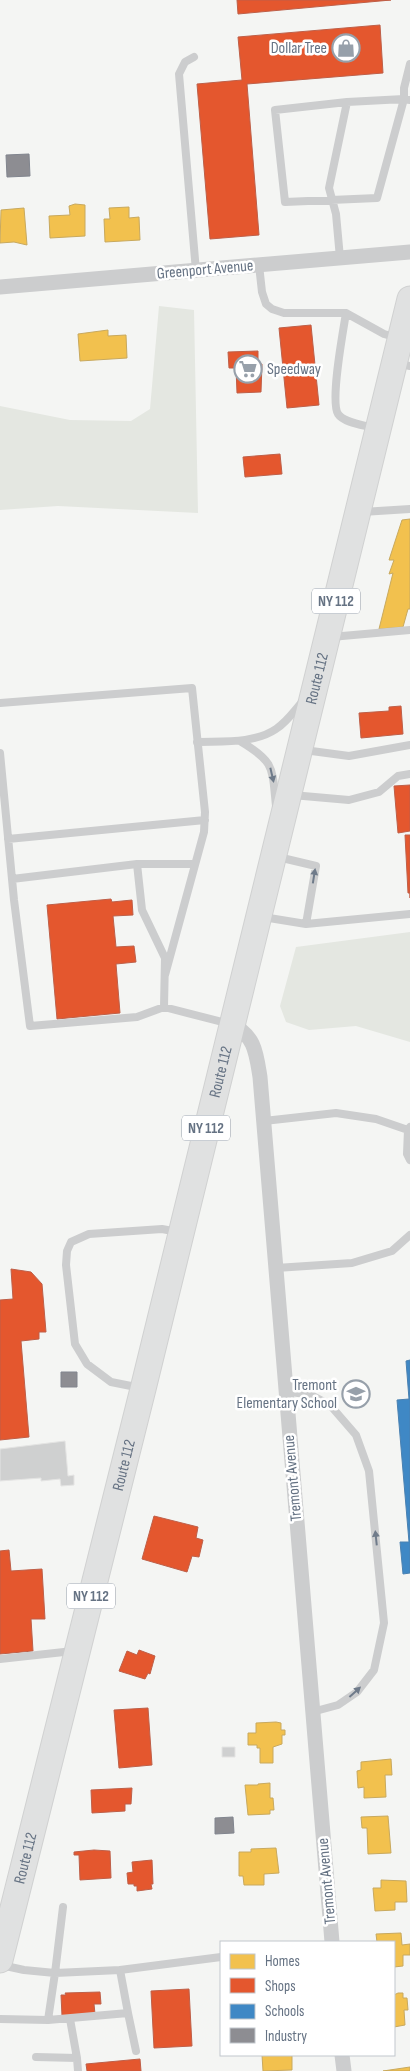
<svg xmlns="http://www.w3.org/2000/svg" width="410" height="2071" viewBox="0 0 410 2071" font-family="'Sofia Sans Condensed',sans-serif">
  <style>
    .green { fill: #e4e7e1 }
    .homes { fill: #f2c14e; stroke: #c8a95e }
    .shops { fill: #e4572e; stroke: #be5f48 }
    .schools { fill: #3f88c5; stroke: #4a81b1 }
    .industry { fill: #8d8d92; stroke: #81858e }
    .building { fill: #cfd0d0; stroke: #e4e4e3 }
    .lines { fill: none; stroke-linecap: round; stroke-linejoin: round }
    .primary-casing { stroke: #d0d1d1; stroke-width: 27 }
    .service { stroke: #cccdce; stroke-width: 8 }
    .minor { stroke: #cccdce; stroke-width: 15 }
    .primary { stroke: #e0e1e1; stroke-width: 25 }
    .oneway { fill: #6f7b8a }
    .labels { text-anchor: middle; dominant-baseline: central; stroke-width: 5; stroke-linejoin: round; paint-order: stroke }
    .shield { fill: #fff; stroke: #939ca8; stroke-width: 1 }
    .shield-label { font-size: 15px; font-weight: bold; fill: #657283 }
    .poi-label { font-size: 16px; fill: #657283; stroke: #fff; text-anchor: end }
    .street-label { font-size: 16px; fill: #657283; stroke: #fff }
  </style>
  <rect width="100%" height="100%" fill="#f4f5f3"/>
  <path class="green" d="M 159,306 L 194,310 L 198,513 L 58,506 L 0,510 L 0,406 L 70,420 L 131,421 L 150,409 Z
    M 410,932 L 410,1042 L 356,1026 L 309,1030 L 286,1022 L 280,1006 L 296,947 Z"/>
  <path class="homes" d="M 75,204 L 85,205 L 85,236 L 50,238 L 49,216 L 70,215 L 69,206 Z
    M 129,207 L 129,218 L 139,217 L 140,240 L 105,242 L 104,219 L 110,219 L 109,208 Z
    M 24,208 L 27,245 L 14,242 L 0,243 L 1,210 Z
    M 108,330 L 108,336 L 126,335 L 127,358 L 80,361 L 78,334 Z
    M 410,519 L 410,609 L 408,609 L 403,627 L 379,629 L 393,573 L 389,574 L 394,560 L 389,560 L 402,520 Z
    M 276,1722 L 281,1723 L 281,1730 L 285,1730 L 285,1735 L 282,1735 L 282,1744 L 273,1747 L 273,1763 L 260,1763 L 260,1748 L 257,1748 L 257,1745 L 248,1745 L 248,1733 L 256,1733 L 256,1723 Z
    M 391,1759 L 392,1775 L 385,1775 L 386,1797 L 364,1798 L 364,1787 L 358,1788 L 357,1771 L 361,1770 L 361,1762 Z
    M 270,1783 L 270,1798 L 273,1798 L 274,1810 L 270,1810 L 270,1814 L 248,1815 L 245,1785 L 258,1785 L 258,1784 Z
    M 388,1816 L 391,1853 L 368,1854 L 367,1828 L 362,1828 L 361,1817 Z
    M 276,1848 L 279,1873 L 264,1874 L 264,1885 L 244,1885 L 243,1876 L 239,1876 L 239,1852 L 251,1852 L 251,1849 Z
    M 381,1880 L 406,1881 L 407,1902 L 395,1902 L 395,1910 L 375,1911 L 373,1888 L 381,1888 Z
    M 401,1933 L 402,1945 L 410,1944 L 410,1955 L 403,1955 L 403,1966 L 394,1967 L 394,1942 L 377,1942 L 376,1934 Z
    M 398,1993 L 403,1993 L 403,1998 L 407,1998 L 408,2010 L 404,2010 L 405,2025 L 394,2027 L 394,1995 Z
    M 262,2055 L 292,2055 L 292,2070 L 263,2071 Z
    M 410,2067 L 410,2071 L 383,2071 Z"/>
  <path class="shops" d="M 237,0 L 391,0 L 238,14 Z
    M 380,25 L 383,73 L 247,84 L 259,235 L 210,239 L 197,84 L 242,80 L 238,37 Z
    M 311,325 L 319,405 L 287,408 L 279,328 Z
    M 258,351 L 258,364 L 262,364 L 261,392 L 237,393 L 236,368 L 229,368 L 228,352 Z
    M 280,454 L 282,474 L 245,477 L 243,457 Z
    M 401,706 L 403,734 L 361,738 L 359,713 L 389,711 L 389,707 Z
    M 410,785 L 410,831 L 398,833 L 394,786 Z
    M 405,835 L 410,835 L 410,898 L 410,893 L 408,893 Z
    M 111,899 L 112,902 L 132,900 L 133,915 L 113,916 L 116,947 L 134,946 L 136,962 L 116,964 L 120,1013 L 57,1019 L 47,905 Z
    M 11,1269 L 31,1272 L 42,1284 L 46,1332 L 39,1332 L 39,1339 L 21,1341 L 29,1437 L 0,1440 L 0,1300 L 13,1299 Z
    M 154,1516 L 198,1527 L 196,1538 L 203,1540 L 199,1557 L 192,1556 L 187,1572 L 142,1559 Z
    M 9,1550 L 11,1571 L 42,1569 L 45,1619 L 31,1619 L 33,1651 L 0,1654 L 0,1551 Z
    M 139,1650 L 155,1656 L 150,1674 L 148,1673 L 145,1679 L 119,1671 L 127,1651 L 137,1655 Z
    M 148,1708 L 152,1765 L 119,1768 L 114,1710 Z
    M 132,1788 L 131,1804 L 125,1804 L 125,1811 L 92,1813 L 91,1790 Z
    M 94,1850 L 110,1851 L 111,1878 L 80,1880 L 79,1855 L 74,1855 L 74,1852 Z
    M 152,1860 L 153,1884 L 151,1884 L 152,1889 L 137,1891 L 137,1886 L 134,1886 L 134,1884 L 128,1884 L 127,1873 L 133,1872 L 132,1862 Z
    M 189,1989 L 192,2046 L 154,2048 L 151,1991 Z
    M 100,1992 L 101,2004 L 94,2004 L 95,2014 L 62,2016 L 61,1995 L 66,1995 L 65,1993 Z
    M 140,2059 L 141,2071 L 87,2071 L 86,2064 Z"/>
  <path class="schools" d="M 410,1360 L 410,1573 L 403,1574 L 400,1542 L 409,1542 L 397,1400 L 409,1399 L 406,1361 Z"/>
  <path class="industry" d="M 29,154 L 30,176 L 7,177 L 6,155 Z
    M 61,1372 L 77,1372 L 77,1387 L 61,1387 Z
    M 233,1817 L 234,1833 L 215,1834 L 215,1818 Z"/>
  <path class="building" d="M 65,1441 L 68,1476 L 74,1475 L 74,1485 L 61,1486 L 60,1479 L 41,1481 L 41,1478 L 0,1481 L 0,1449 Z
    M 222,1747 L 235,1747 L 235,1757 L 222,1757 Z"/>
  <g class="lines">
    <g class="primary-casing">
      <g id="primary">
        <path id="s1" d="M 0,1960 L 143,1389 L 410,299"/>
      </g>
    </g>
    <path class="service" d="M 194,57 L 185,62 L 179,74 L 196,271
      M 410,64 L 404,88 L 404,99 L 410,100
      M 340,258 L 336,214 L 329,188 L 347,102 L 404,99 L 377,198 L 285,202 L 275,110 L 347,102
      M 259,265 L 262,292 L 266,304 L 272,309 L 284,313 L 346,313 L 384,334 L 398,338
      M 346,313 C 343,332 330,401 338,414 C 344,423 364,425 374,428
      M 397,363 L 410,366
      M 362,512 L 410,509
      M 331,637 L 410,630
      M 0,703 L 192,688 L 205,812 L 204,832 L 165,975
      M 240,741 C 275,762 272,767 276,806
      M 197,742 C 222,741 254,744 276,729 C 287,722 295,710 303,701
      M 304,750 L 349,756 L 410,745
      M 0,753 L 14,900 L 30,1026 L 137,1017 L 164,1007 L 230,1024
      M 292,795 L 349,800 L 379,792 L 398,776 L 410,774
      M 8,839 L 205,820
      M 278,857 L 316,866 L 306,924
      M 137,864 L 142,910 L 165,958 L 164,1007
      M 12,879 L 137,864 L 194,864
      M 263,917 L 306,924 L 410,914
      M 264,1121 L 336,1113 L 376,1119 L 408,1130
      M 410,1127 L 408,1130 L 407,1154 L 410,1160
      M 276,1268 L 352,1263 L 392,1251 L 410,1235
      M 141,1388 L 111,1382 L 87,1364 L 75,1344 L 66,1265 L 67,1251 L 71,1242 L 89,1234 L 162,1229 L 178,1232
      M 285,1391 L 311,1395 L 330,1405 L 356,1435 L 369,1471 L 384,1623 L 374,1670 L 357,1692 L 338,1705 L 312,1712
      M 0,1659 L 73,1651
      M 120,1970 L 221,1957
      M 128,2013 L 136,2051
      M 0,2019 L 48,2020 L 55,1973 L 24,1970 L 1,1965
      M 48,2020 L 128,2013 L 120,1970 L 55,1973 L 63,1907
      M 36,2057 L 77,2058 L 70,2019
      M 77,2058 L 78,2071"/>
    <path class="minor" d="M 0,287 L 410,252
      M 231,1024 C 255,1036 256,1052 260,1077 L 332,1942
      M 342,2055 L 344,2071"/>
    <use href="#primary" class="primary"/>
  </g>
  <defs><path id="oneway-solid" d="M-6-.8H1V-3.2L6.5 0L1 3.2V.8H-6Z" transform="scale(1.25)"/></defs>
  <g class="oneway">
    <use href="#oneway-solid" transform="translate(272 775) rotate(77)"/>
    <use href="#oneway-solid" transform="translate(314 876) rotate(-81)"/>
    <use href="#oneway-solid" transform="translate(376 1538) rotate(-96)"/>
    <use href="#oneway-solid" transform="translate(355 1692) rotate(-42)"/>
  </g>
  <defs>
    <g id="shop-ring" transform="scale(1.4375)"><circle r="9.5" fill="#fff" stroke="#97a0aa" stroke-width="1.5"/><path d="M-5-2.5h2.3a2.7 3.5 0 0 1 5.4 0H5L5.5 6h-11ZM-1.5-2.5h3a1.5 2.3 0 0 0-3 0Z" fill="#97a0aa"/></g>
    <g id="supermarket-ring" transform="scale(1.4375)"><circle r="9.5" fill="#fff" stroke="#97a0aa" stroke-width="1.5"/><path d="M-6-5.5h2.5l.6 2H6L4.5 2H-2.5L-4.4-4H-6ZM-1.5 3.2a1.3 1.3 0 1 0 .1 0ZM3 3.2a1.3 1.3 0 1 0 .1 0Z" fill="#97a0aa"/></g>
    <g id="school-ring" transform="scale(1.4375)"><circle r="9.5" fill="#fff" stroke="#97a0aa" stroke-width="1.5"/><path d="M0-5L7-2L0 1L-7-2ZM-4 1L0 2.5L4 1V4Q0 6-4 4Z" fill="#97a0aa"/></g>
  </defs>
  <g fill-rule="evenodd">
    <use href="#shop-ring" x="346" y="48"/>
    <use href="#supermarket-ring" x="248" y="369"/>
    <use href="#school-ring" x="356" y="1394"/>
  </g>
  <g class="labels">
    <g class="shield">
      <rect x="312" y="588.5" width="48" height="25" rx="4"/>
      <rect x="182" y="1115.5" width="48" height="25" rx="4"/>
      <rect x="67" y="1583.5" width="48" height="25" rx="4"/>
    </g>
    <g class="shield-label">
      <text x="336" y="601">NY 112</text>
      <text x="206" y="1128">NY 112</text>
      <text x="91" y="1596">NY 112</text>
    </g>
    <g class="poi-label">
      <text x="327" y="48">Dollar Tree</text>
      <text x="267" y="369" text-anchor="start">Speedway</text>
      <text x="337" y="1385">Tremont<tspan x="337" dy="18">Elementary School</tspan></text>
    </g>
    <g class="street-label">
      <text transform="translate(205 270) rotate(-5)">Greenport Avenue</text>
      <text stroke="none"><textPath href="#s1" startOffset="1320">Route 112</textPath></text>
      <text stroke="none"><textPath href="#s1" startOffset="915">Route 112</textPath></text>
      <text stroke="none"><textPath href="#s1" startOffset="510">Route 112</textPath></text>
      <text transform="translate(293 1478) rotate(-95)">Tremont Avenue</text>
      <text stroke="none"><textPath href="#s1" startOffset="105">Route 112</textPath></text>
      <text transform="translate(327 1881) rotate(-95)">Tremont Avenue</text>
    </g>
  </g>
  <rect x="220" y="1941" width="175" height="115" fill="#ffffff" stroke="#c1c7cd"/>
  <rect x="230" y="1954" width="25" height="15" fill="#f2c14e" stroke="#c1c7cd"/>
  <text x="265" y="1966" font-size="15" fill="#657283">Homes</text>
  <rect x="230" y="1978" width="25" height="15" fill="#e4572e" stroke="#c1c7cd"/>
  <text x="265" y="1991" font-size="15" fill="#657283">Shops</text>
  <rect x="230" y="2004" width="25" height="15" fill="#3f88c5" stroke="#c1c7cd"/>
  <text x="265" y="2016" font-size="15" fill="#657283">Schools</text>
  <rect x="230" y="2028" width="25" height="15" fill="#8d8d92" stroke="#c1c7cd"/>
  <text x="265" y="2041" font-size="15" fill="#657283">Industry</text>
</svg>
